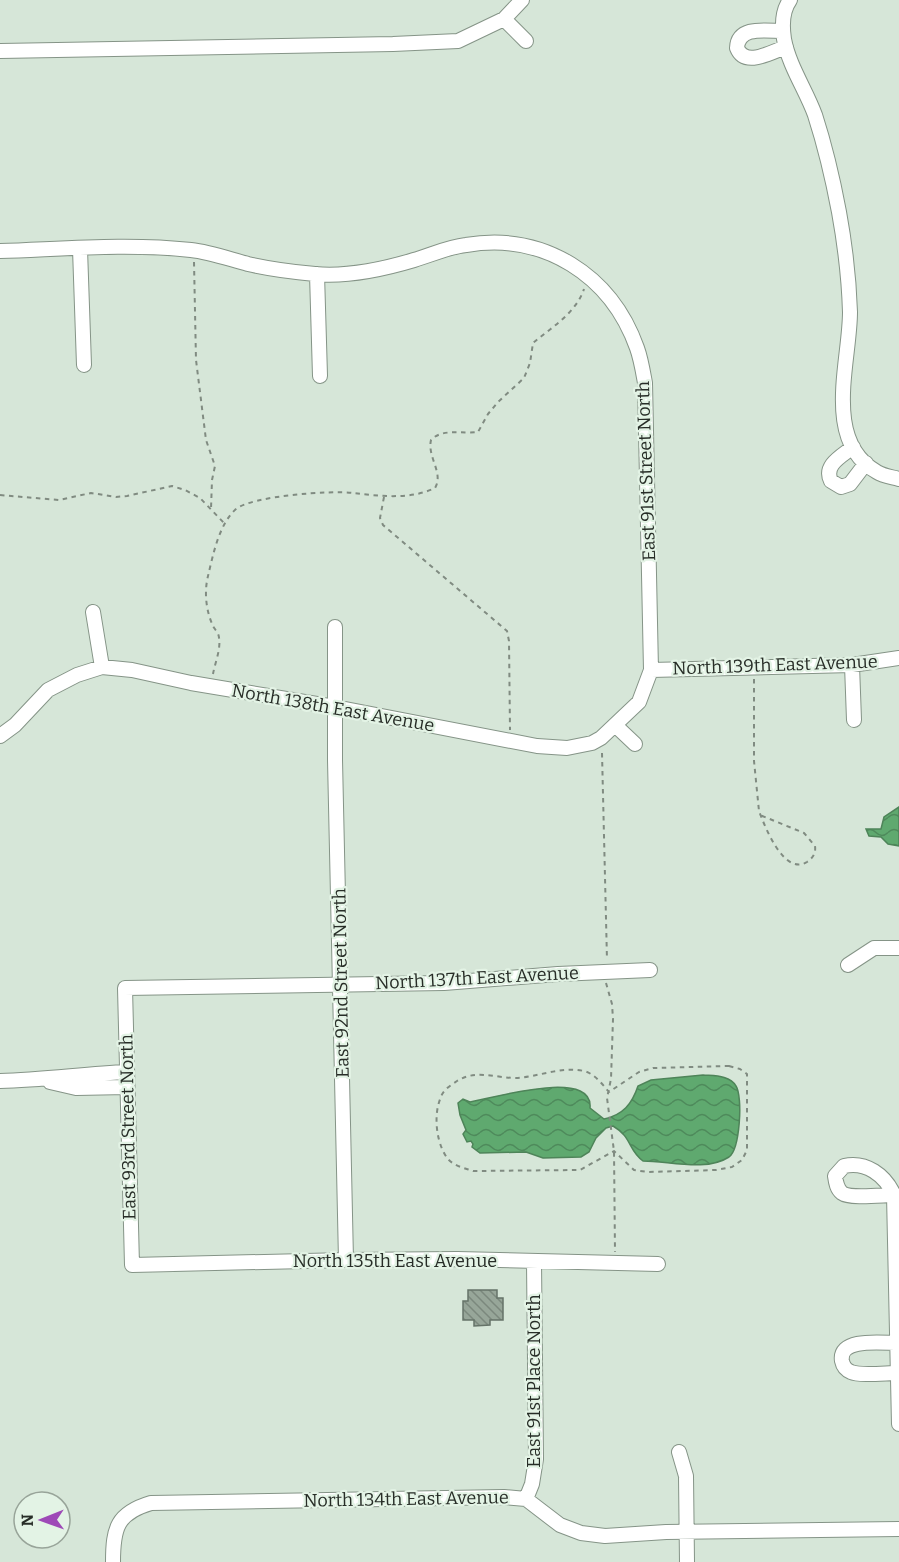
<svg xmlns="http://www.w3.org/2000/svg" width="899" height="1562" viewBox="0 0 899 1562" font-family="Bitter,serif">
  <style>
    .water { fill: url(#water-waves); stroke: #4e8459; stroke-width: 1.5 }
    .building { fill: url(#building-back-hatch); stroke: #657368; stroke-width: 1.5 }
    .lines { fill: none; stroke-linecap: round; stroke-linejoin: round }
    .minor-casing { stroke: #859487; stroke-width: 16 }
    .path { stroke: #808b81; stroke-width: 2; stroke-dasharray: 4.5 4.5; stroke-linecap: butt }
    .minor { stroke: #fff; stroke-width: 14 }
    .labels { text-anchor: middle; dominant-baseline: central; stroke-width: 4.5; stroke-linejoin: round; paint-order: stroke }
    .street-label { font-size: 18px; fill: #272d27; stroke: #e3f3e5 }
  </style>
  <defs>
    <pattern id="water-waves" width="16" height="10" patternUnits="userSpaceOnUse" patternTransform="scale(1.5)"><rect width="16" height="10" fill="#5fa96f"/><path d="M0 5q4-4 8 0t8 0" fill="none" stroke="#4e8a5b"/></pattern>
    <pattern id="building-back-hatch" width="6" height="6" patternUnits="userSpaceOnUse" patternTransform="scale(1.5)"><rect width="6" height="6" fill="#97a699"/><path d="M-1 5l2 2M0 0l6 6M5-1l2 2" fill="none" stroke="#7b887d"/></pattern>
  </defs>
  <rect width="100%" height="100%" fill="#d6e6d8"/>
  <path class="water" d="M 899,807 L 899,846 L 888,844 L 881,837 L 869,836 L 866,829 L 881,829 L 884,817 Z
    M 703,1075 C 714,1076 730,1075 736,1086 C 743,1097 740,1149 729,1157 C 706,1172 669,1161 643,1161 C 628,1150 632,1137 613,1126 L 606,1128 L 596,1138 L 589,1152 L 581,1157 L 543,1158 L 526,1152 L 480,1153 L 472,1147 L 473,1144 L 471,1141 L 467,1142 L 463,1134 L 466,1130 L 460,1115 L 458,1103 L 463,1099 L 470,1102 C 490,1099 594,1067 590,1108 L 604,1119 C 623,1115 632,1104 638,1086 L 651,1080 Z"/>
  <path class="building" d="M 468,1290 L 497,1290 L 497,1298 L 503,1298 L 503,1320 L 490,1320 L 490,1325 L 474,1326 L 474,1320 L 463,1320 L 463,1301 L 468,1301 Z"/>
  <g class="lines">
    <g class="minor-casing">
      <path id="minor" d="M 790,0 C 782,11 782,26 784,39 C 789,66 806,90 815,115 C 825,146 833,180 839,212 C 845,245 849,279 850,312 C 850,362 822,441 877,472 C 883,476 892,477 899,479
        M 504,19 L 526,41
        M 783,31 C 767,31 738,25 737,48 C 745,68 771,52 786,47
        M 0,51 L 393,44 L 458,41 L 504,19 L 522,0
        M 80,249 L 84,365
        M 0,251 C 63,249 128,243 191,250 C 210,252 229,259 248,264 C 270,269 293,272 315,274 C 347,277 384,269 414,260 C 431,255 448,247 466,245 C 544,232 611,275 637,348 C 641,359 643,372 645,383 L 651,670 L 639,702 L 601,738 L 592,743 L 567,748 L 537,746 L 335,707 L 191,683 L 132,670 L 102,667 L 77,675 L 48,690 L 15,725 L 0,736
        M 317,274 L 320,376
        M 853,447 C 842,456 823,465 831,481 L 841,487 L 850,484 L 866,463
        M 93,612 L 102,667
        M 335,627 L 335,760 L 346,1260
        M 852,665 L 854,720
        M 651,670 L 852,665 L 899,658
        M 616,726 L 635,744
        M 848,965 L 874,948 L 899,948
        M 650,970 L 558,974 L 444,983 L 125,988 L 132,1265 L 346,1260 L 457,1259 L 658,1264
        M 0,1081 C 43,1080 84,1074 127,1072
        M 50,1082 L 76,1088 L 127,1087
        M 894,1195 C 883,1195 850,1199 842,1193 C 837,1189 836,1183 835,1176 L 844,1166 C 866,1161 885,1175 894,1195 L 899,1424
        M 897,1343 C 883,1343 838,1337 842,1361 C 843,1366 846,1370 851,1372 C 860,1376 886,1373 898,1373
        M 679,1452 L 686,1476 L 687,1562
        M 526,1499 L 532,1484 L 536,1459 L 534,1262
        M 113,1562 C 113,1528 117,1513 151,1503 L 504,1497 L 526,1499 L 560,1525 L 581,1533 L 605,1536 L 666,1532 L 899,1529"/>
    </g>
    <path class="path" d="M 194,262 L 196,360 L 206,440 L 215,466 L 212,480 L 211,509
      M 0,495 L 59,500 L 91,493 L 116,497 L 127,496 L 172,486 L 185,490 L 200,498 L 224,523
      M 384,497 L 380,518 L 383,525 L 507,631 L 509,641 L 510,730
      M 213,674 C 215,663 221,649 219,638 C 219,633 215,630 213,626 C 206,611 204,592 208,576 C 213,555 219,524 236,509 C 252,496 331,490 353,493 C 379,496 410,500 435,488 C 444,473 427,457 431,440 C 442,428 463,434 478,432 L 488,414 L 498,402 L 524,378 L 530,363 L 533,343 C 552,327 576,313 584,289
      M 754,679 L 754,761 L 759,811 C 765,827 784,876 807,862 C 813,858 816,853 815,846 L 804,833 L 760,815
      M 602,753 L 607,960
      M 606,983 L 612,1004 L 613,1019 L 611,1079 L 607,1098 L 614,1151 L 615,1252
      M 729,1066 L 740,1069 L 747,1074 L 747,1150 L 742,1160 L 732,1167 L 716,1170 L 648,1172 L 634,1170 L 614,1151 L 580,1170 L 473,1171 C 464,1168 454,1166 448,1159 C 436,1144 433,1114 441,1097 C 443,1090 451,1085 457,1081 C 476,1069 495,1078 516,1078 C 538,1077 561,1066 584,1071 C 595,1074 602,1084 609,1092 L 639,1072 L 653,1068 Z"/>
    <use href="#minor" class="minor"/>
  </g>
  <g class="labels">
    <g class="street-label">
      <text transform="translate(646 471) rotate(-92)">East 91st Street North</text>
      <text transform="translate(775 665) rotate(-2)">North 139th East Avenue</text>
      <text transform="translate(333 708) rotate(10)">North 138th East Avenue</text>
      <text transform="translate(477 978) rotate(-3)">North 137th East Avenue</text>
      <text transform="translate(341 983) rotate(-91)">East 92nd Street North</text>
      <text transform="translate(128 1127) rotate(-91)">East 93rd Street North</text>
      <text x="395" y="1261">North 135th East Avenue</text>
      <text transform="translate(534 1381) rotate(-90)">East 91st Place North</text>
      <text transform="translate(406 1499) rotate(-1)">North 134th East Avenue</text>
    </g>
  </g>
  <g transform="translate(42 1520) rotate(269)"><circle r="28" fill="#e3f3e5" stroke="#98a499" stroke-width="1.5"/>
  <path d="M0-4.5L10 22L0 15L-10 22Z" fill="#9e49b7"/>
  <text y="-9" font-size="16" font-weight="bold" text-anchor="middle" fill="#272d27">N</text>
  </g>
</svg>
